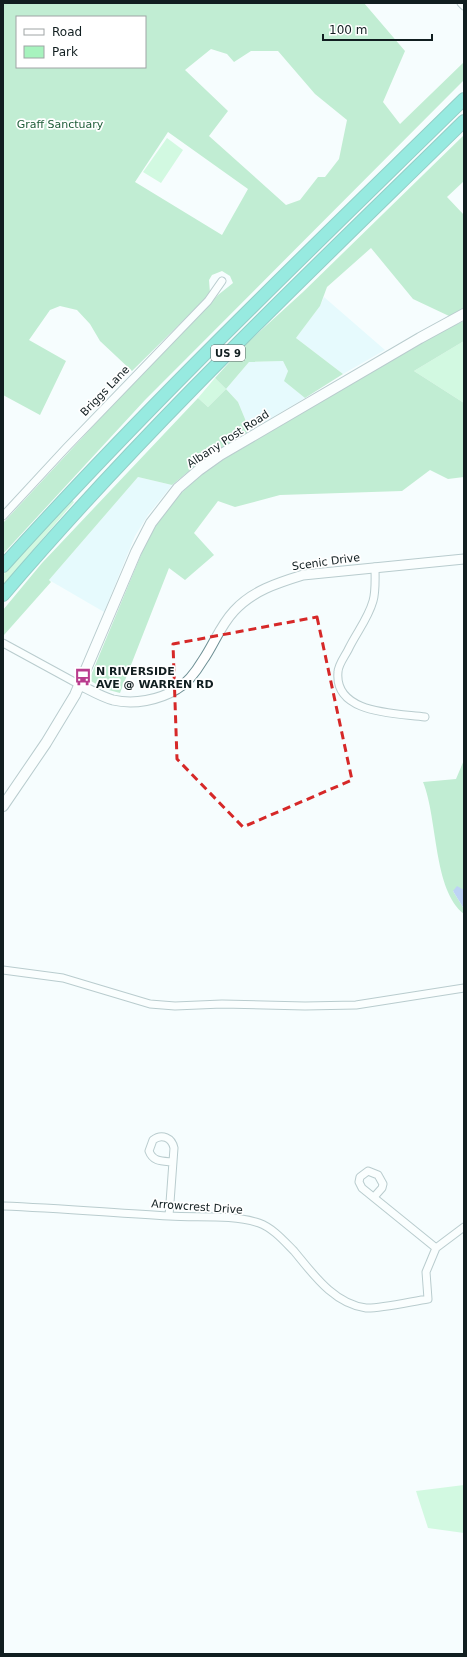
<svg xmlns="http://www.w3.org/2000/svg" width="467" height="1657" viewBox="0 0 467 1657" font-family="'DejaVu Sans',sans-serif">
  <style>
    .built { fill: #d3f7fd }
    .green { fill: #a7f3be }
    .forest { fill: #82d99f; fill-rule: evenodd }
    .water { fill: #789feb }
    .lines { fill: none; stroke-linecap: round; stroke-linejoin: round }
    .minor-casing { stroke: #6f9095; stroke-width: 9 }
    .tertiary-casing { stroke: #6f9095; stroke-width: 11 }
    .secondary-casing { stroke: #6f9095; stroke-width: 12 }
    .motorway-casing { stroke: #1e9485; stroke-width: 14 }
    .minor { stroke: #fff; stroke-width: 7 }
    .tertiary { stroke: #fff; stroke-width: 9 }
    .secondary { stroke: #fff; stroke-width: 10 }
    .motorway { stroke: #25d3bc; stroke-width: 12 }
    .marked { fill: none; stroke: #d62828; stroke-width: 3; stroke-dasharray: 8 5; stroke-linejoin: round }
    .labels { text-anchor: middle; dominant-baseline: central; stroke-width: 3.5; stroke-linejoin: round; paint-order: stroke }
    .shield { fill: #fff; stroke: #586263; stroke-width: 1 }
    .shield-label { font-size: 10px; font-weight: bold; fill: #111e20 }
    .park-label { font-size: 11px; fill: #1d5c37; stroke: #fff }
    .street-label { font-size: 11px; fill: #111e20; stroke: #fff }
    .poi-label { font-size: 11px; font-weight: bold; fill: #111e20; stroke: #fff; text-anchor: start }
  </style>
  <rect width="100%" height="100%" fill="#f6fdfe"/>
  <path class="built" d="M 324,297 L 385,350 L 343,374 L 296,338 L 320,306 Z
    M 283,361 L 288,371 L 285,381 L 305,398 L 250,431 L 238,402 L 226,389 L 249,362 Z
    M 138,477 L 172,485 L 148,515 L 135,536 L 104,612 L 49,580 Z"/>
  <path class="green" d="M 167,138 L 183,150 L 161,183 L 143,172 Z
    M 464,341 L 464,403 L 414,371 Z
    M 215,378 L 226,389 L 208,407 L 198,398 Z
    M 71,499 L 74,502 L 3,585 L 3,575 Z
    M 464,1485 L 464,1533 L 428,1528 L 416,1491 Z"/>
  <path class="forest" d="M 3,3 L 364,3 L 405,51 L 383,102 L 400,124 L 464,62 L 464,80 L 145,400 L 3,554 L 3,523 L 147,368 L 218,295 L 233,283 L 230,276 L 222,271 L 212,275 L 209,280 L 210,293 L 206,298 L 132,371 L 100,341 L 90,324 L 77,310 L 60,306 L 50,310 L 29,340 L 66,361 L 40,415 L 3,395 ZM 17,17 L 145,17 L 145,67 L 17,67 ZM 211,49 L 227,54 L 234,62 L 251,51 L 278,51 L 315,94 L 347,120 L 339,159 L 325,177 L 318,177 L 300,200 L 286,205 L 209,136 L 228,111 L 185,70 ZM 168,132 L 248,189 L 222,235 L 135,182 Z
    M 464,135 L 464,181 L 447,197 L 464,215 L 464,308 L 449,316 L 413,299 L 371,248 L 327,287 L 320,306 L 296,338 L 343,374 L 305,398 L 284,381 L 288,371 L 283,361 L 249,362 L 226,389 L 238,402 L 250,431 L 206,457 L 172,485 L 138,477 L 49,580 L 51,582 L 4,635 L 3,635 L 3,610 L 42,563 L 198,398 L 208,407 L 226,389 L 215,378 L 245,345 L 303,292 Z
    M 464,321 L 464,341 L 414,371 L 464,403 L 464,477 L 448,479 L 430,470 L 402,491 L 280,495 L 235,507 L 218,501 L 194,533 L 214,555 L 185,580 L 169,568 L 120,693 L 105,689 L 89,680 L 148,538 C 167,504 191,480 224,459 L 439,332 Z
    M 464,760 L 464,890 L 453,891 L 464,909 L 464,914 C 433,890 438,819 423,782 L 456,779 Z"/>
  <path class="water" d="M 457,886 L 464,890 L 464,909 L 453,891 Z"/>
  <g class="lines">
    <g class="minor-casing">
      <path id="minor" d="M 461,3 L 464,6
        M 3,516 L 66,448 L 208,301 L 222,281
        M 375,567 C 375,578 376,591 373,601 C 368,619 356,633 348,650 C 345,656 338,665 338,672 C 334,714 395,713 425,717
        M 3,643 L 80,685
        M 3,970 L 63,978 L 150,1004 L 175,1006 L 222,1004 L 305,1006 L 356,1005 L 464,988
        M 374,1197 L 382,1188 L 383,1184 L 378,1175 L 368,1171 L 360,1177 L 359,1182 L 362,1188 L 436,1248
        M 3,1206 C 58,1208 114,1213 169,1216 C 198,1218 231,1214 259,1223 C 273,1228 284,1241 294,1251 C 313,1274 334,1304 366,1308 C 378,1309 414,1301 428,1299 L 426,1272 L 436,1248 L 464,1227
        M 169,1216 L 174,1148 C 172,1138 162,1133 153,1140 L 149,1151 C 153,1162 162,1161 173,1162"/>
    </g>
    <g class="tertiary-casing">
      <path id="tertiary" d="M 80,685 C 90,690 102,697 113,700 C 134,705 159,700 177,689 C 188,683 197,670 203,660 C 214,644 220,626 234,611 C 252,591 277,583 303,575 L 464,559"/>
    </g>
    <g class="secondary-casing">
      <path id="secondary" d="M 3,806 L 46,743 L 75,695 L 136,552 L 151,523 L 178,488 L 199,470 L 220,455 L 420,338 L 464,314"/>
    </g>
    <g class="motorway-casing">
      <path id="motorway" d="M 3,566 C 149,404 308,252 464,99
        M 3,595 C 146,427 307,275 464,121"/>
    </g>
    <use href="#minor" class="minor"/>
    <use href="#tertiary" class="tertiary"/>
    <use href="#secondary" class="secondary"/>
    <use href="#motorway" class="motorway"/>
  </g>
  <path d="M0 0H467V1657H0ZM 317,617 L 352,780 L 243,827 L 177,759 L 173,644 Z" fill="#f6fdfe" fill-opacity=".55" fill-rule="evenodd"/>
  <path class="marked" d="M 317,617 L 352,780 L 243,827 L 177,759 L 173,644 Z"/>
  <defs>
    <g id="bus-bare" transform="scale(1.38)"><path d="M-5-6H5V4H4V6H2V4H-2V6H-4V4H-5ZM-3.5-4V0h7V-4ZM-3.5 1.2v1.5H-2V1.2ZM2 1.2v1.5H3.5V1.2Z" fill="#b93d8e" stroke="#fff" stroke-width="2.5" paint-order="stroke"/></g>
  </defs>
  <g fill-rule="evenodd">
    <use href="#bus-bare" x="83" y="677"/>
  </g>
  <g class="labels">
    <rect class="shield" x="211" y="345" width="34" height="16" rx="3"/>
    <g class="shield-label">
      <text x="228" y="353">US 9</text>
    </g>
    <g class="park-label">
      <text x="60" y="124">Graff Sanctuary</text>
    </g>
    <g class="street-label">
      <text transform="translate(105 391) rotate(-46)">Briggs Lane</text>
      <text transform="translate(228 439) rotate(-33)">Albany Post Road</text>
      <text transform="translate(326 562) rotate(-8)">Scenic Drive</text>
      <text transform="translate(197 1207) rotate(4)">Arrowcrest Drive</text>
    </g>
    <g class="poi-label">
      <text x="96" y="671">N RIVERSIDE<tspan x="96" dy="13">AVE @ WARREN RD</tspan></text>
    </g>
  </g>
  <rect width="467" height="1657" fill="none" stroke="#111e20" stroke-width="8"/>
  <rect x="16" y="16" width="130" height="52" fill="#ffffff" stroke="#a0a5a6"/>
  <rect x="24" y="29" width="20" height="6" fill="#ffffff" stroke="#a0a5a6"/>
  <text x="52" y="36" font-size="12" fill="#111e20">Road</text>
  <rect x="24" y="46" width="20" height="12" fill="#a7f3be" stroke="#a0a5a6"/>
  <text x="52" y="56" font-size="12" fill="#111e20">Park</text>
  <path d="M323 34v6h109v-6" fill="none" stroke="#111e20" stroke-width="2"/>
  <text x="329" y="34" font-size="12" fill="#111e20" stroke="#ffffff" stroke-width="3" paint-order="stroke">100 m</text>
</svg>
